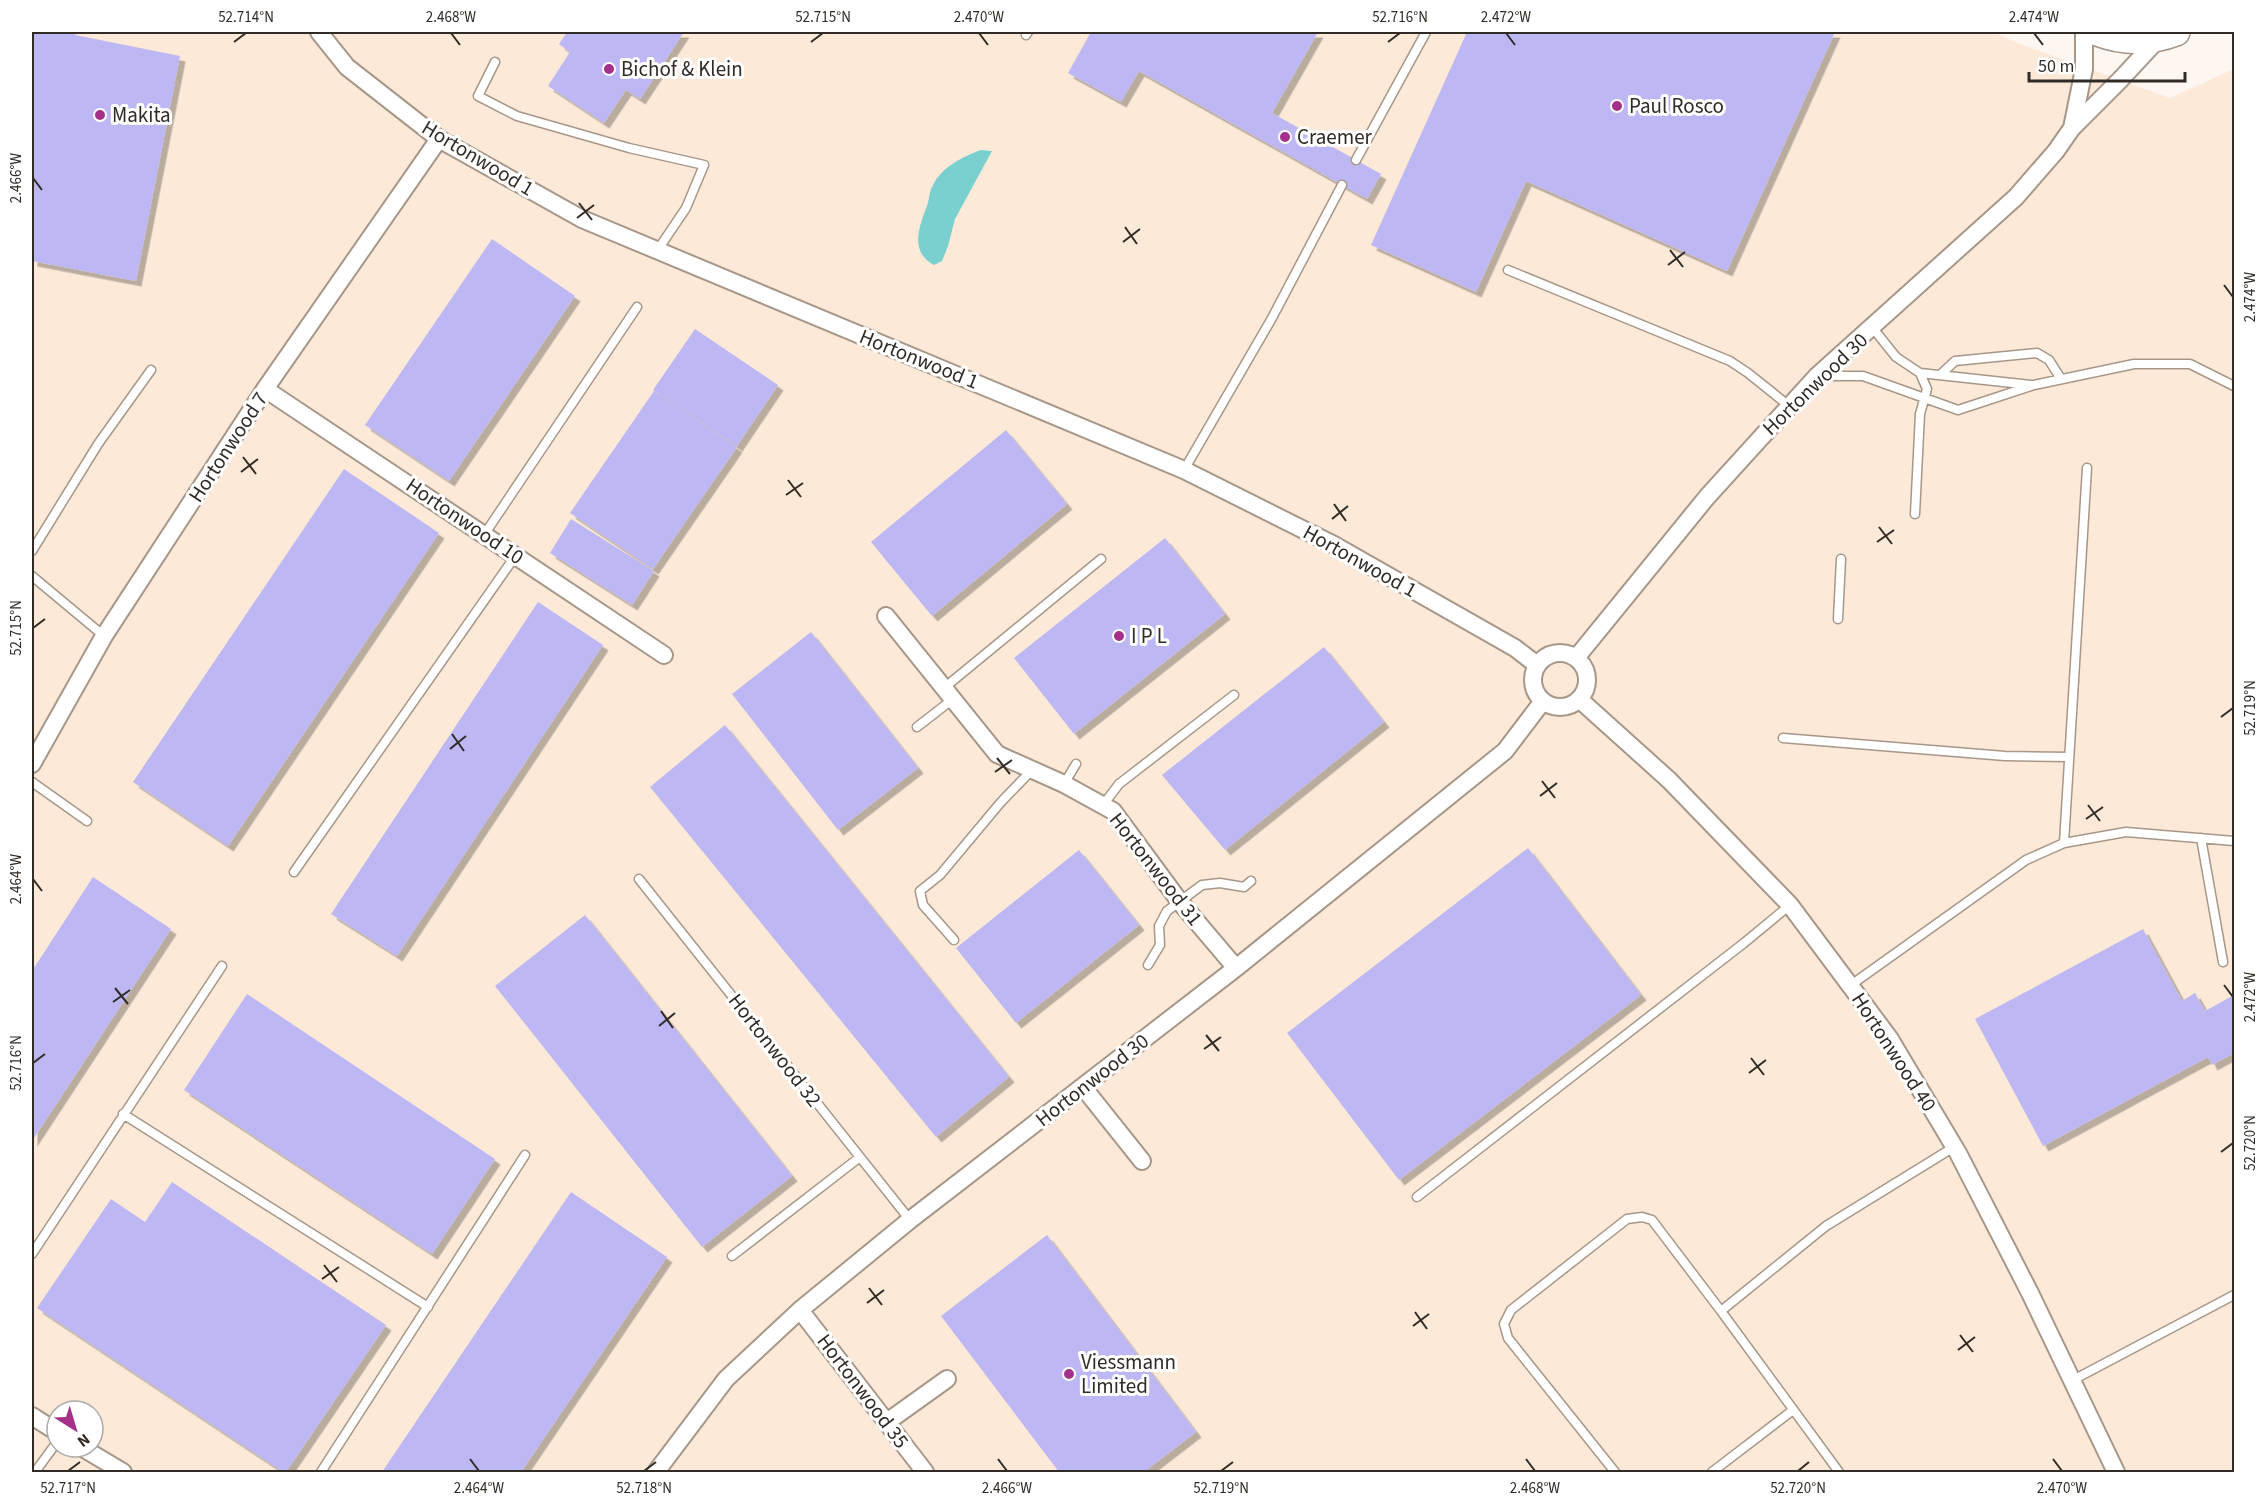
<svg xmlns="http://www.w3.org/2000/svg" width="2266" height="1504" viewBox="0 0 2266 1504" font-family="'Source Sans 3',sans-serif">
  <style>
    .built { fill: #fce9d8; fill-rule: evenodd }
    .water { fill: #79d0cf }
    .building { fill: #bdb8f3; filter: url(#shadow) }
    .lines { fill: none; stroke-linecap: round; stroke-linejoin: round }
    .lane-casing { stroke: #a79788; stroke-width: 11 }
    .street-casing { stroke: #a79788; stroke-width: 20 }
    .primary-casing { stroke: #a79788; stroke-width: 30 }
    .lane { stroke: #fff; stroke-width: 8 }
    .street { stroke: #fff; stroke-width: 16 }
    .primary { stroke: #fff; stroke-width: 27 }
    .ticks { fill: none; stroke: #312b25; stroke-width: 2 }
    .poi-dot { fill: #a53089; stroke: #fff; stroke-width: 2 }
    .labels { text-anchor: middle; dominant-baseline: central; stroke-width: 6; stroke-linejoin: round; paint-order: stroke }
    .poi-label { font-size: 21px; fill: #312b25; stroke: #fff; text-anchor: start }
    .street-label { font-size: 21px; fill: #312b25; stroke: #fff }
    .neatline { fill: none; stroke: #312b25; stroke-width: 2 }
    .ticks-label { font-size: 15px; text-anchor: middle; fill: #312b25 }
  </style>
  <defs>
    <filter id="shadow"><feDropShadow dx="5.5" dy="5.5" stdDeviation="0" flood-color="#0004"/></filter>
  </defs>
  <rect width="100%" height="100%" fill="#fef6f0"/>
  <path class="built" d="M 32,32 L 1993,32 L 2023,45 L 2170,98 L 2234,69 L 2234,1472 L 32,1472 ZM 57,1411 L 93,1411 L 93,1447 L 57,1447 Z"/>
  <path class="water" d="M 981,150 L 992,151 L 955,219 L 948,246 L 942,261 L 934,265 C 908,251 920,225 928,203 C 929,197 930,190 933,185 C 942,167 962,157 981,150 Z"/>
  <path class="building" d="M 32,32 L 76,32 L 75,35 L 180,56 L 136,281 L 32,261 Z
    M 567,32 L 684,32 L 640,99 L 626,90 L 604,123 L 548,86 L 570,52 L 559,44 Z
    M 1091,32 L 1318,32 L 1272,113 L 1381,174 L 1367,199 L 1139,71 L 1121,102 L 1068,73 Z
    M 1467,32 L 1835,32 L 1727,271 L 1526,181 L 1476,292 L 1371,245 Z
    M 492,239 L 575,296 L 449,481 L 365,425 Z
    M 695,329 L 778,385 L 737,446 L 653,390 Z
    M 654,391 L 737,447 L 653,569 L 570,513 Z
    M 1006,430 L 1067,504 L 932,616 L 871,542 Z
    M 344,469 L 439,533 L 228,846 L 133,782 Z
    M 571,519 L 654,571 L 632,605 L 550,553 Z
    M 1165,538 L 1225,614 L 1074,734 L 1014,658 Z
    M 538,602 L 603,645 L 397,956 L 331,914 Z
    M 811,632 L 918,768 L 838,830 L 732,694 Z
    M 1324,647 L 1384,722 L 1225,850 L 1162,775 Z
    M 725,725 L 1009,1077 L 936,1137 L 650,787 Z
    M 1528,848 L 1641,995 L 1399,1180 L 1287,1033 Z
    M 1079,850 L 1139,925 L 1016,1023 L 956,948 Z
    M 93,877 L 171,929 L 32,1141 L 32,971 Z
    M 585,915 L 792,1176 L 702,1247 L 495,986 Z
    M 2143,929 L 2182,1001 L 2195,993 L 2205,1011 L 2234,995 L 2234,1053 L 2212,1065 L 2208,1057 L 2043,1146 L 1975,1019 Z
    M 247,994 L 495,1159 L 432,1254 L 184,1090 Z
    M 172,1182 L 386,1325 L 286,1472 L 283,1472 L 37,1308 L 111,1199 L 145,1222 Z
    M 571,1192 L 667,1257 L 521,1472 L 382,1472 Z
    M 1047,1235 L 1196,1432 L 1144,1472 L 1059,1472 L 941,1316 Z"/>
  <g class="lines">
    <g class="lane-casing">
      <path id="lane" d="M 1026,35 L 1028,32
        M 495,62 L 478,96 L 517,116 L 629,148 L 704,165 L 686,208 L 657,251
        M 1356,160 L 1426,32
        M 1508,270 L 1730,361 L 1748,373 L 1788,405
        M 1872,327 L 1896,357 L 1920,373 L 2031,385
        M 1940,375 L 1955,361 L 2037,353 L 2049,360 L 2061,379
        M 1820,376 L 1863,376 L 1958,410 L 2034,385 L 2134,364 L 2190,364 L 2234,386
        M 1184,470 L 1272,318 L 1342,185
        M 1915,514 L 1920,414 L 1927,389 L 1920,373
        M 484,535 L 637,307
        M 32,551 L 98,444 L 151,370
        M 32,576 L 104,636
        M 1838,619 L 1841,559
        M 944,688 L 1101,559
        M 917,727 L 953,699
        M 1783,738 L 2005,756 L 2069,757
        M 32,782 L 87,821
        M 1064,784 L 1076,764
        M 1103,805 L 1119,784 L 1234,695
        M 2201,838 L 2223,962
        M 2064,843 L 2087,468
        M 294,872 L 516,555
        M 639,879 L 910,1220
        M 954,940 L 923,905 L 920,891 L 940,875 L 1001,802 L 1032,770
        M 1148,965 L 1160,945 L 1159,926 L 1167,911 L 1202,885 L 1220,883 L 1244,887 L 1251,881
        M 1851,985 L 2026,860 L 2064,843 L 2126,832 L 2234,841
        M 123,1114 L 428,1307
        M 1417,1197 L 1744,943 L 1790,905
        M 32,1254 L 222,966
        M 732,1256 L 860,1157
        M 1721,1311 L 1839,1472
        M 2073,1380 L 2234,1295
        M 35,1472 L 57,1442
        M 321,1472 L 525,1155
        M 1615,1472 L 1508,1338 L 1504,1324 L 1511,1310 L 1627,1219 L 1642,1217 L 1652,1220 L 1721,1311 L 1826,1226 L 1954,1147
        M 1712,1472 L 1793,1410"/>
    </g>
    <g class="street-casing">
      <path id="street" d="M 319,32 L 347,67 L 439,139 L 582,219 L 1184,470 L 1334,545 L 1515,648 L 1537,665
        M 2072,128 L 2084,69 L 2084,32
        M 265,389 L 664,655
        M 886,616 L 997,754 L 1064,784 L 1113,811 L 1180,902 L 1236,968
        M1533 680a27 27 0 1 1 54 0a27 27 0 1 1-54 0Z
        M 1576,658 L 1707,497 L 1817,376 L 2016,197 L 2056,151 L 2072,128 L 2120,80 L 2159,38
        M 1579,699 L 1669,780 L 1790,905 L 1890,1039 L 1958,1153 L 2030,1293 L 2116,1472
        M 32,764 L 104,636 L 265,389 L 439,139
        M 1083,1087 L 1142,1161
        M 800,1310 L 925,1472
        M 32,1416 L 57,1432
        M 887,1422 L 947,1379
        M 81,1447 L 123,1472
        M 656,1472 L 726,1379 L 800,1310 L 910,1220 L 1236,968 L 1505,751 L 1543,701"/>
    </g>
    <g class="primary-casing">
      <path id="primary" d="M 2097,32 C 2123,42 2150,42 2176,32"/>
    </g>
    <use href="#lane" class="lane"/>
    <use href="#street" class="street"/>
    <use href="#primary" class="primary"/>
  </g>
  <path class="ticks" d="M 451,33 L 460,45M 979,33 L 988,45M 1506,33 L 1515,45M 2034,33 L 2043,45M 234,42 L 246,33M 811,42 L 823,33M 1388,42 L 1400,33M 33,178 L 42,190M 579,203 L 592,220M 577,218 L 594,205M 1125,227 L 1137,244M 1123,242 L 1140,229M 1670,250 L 1683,267M 1668,265 L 1685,252M 2224,285 L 2233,297M 243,457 L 256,474M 241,472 L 258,459M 788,480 L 801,497M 786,495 L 803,483M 1334,504 L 1346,521M 1332,519 L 1348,506M 1879,527 L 1892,544M 1877,542 L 1894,530M 33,628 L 45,619M 2221,717 L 2233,708M 452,734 L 464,751M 450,749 L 466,736M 997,758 L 1010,774M 995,772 L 1012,760M 1542,781 L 1555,798M 1540,796 L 1557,783M 2088,805 L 2100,821M 2086,819 L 2103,807M 33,879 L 42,891M 2224,985 L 2233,997M 115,988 L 128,1004M 113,1002 L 130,990M 661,1011 L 673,1028M 659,1026 L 675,1013M 1206,1035 L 1219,1051M 1204,1049 L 1221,1037M 1751,1058 L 1764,1075M 33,1063 L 45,1054M 1749,1073 L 1766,1060M 2221,1152 L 2233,1143M 324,1265 L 337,1282M 322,1279 L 339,1267M 869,1288 L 882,1305M 867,1303 L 884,1290M 1415,1312 L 1427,1329M 1413,1326 L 1429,1314M 1960,1335 L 1973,1352M 1958,1350 L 1975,1337M 470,1459 L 479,1471M 998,1459 L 1007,1471M 1526,1459 L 1535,1471M 2053,1459 L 2062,1471M 68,1471 L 80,1462M 644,1471 L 656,1462M 1221,1471 L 1233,1462M 1798,1471 L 1809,1462"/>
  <g class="poi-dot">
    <circle cx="609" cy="69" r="6"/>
    <circle cx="1617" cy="106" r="6"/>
    <circle cx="100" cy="115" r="6"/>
    <circle cx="1285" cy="137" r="6"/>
    <circle cx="1119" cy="636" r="6"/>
    <circle cx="1069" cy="1374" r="6"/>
  </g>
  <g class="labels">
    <g class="poi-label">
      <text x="621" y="69">Bichof &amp; Klein</text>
      <text x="1629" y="106">Paul Rosco</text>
      <text x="112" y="115">Makita</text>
      <text x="1297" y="137">Craemer</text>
      <text x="1131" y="636">I P L</text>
      <text x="1081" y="1362">Viessmann<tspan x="1081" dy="24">Limited</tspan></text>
    </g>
    <g class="street-label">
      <text transform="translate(478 158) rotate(31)">Hortonwood 1</text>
      <text transform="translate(919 359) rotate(22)">Hortonwood 1</text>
      <text transform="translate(1815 384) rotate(-44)">Hortonwood 30</text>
      <text transform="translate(228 447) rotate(-57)">Hortonwood 7</text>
      <text transform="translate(465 521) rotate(34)">Hortonwood 10</text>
      <text transform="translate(1360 561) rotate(29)">Hortonwood 1</text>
      <text transform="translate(1156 869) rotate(52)">Hortonwood 31</text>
      <text transform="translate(775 1050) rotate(52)">Hortonwood 32</text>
      <text transform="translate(1894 1052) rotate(57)">Hortonwood 40</text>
      <text transform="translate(1092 1080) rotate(-38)">Hortonwood 30</text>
      <text transform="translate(863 1391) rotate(53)">Hortonwood 35</text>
    </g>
  </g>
  <rect width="2266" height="1504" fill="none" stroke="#ffffff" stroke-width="66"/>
  <g transform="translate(75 1429) rotate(143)"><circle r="28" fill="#ffffff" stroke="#adaaa8" stroke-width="1.5"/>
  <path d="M0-4.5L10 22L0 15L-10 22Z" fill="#a53089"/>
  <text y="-9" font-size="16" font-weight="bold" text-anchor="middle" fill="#312b25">N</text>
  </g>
  <path d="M2029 72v9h156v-9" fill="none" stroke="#312b25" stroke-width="3"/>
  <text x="2038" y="72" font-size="18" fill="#312b25" stroke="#ffffff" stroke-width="4.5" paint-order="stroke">50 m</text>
  <rect x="33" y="33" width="2200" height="1438" class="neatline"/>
  <g class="ticks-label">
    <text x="246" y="22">52.714°N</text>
    <text x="451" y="22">2.468°W</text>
    <text x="823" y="22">52.715°N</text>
    <text x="979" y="22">2.470°W</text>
    <text x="1400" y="22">52.716°N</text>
    <text x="1506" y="22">2.472°W</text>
    <text x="2034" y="22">2.474°W</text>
    <text transform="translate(16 178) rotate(-90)" y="5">2.466°W</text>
    <text transform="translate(2250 297) rotate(-90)" y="5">2.474°W</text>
    <text transform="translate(16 628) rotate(-90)" y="5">52.715°N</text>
    <text transform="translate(2250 708) rotate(-90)" y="5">52.719°N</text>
    <text transform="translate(16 879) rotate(-90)" y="5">2.464°W</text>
    <text transform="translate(2250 997) rotate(-90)" y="5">2.472°W</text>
    <text transform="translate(16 1063) rotate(-90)" y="5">52.716°N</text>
    <text transform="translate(2250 1143) rotate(-90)" y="5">52.720°N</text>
    <text x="68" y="1493">52.717°N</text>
    <text x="479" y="1493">2.464°W</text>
    <text x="644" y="1493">52.718°N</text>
    <text x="1007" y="1493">2.466°W</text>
    <text x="1221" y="1493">52.719°N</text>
    <text x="1535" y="1493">2.468°W</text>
    <text x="1798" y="1493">52.720°N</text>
    <text x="2062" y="1493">2.470°W</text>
  </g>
</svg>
